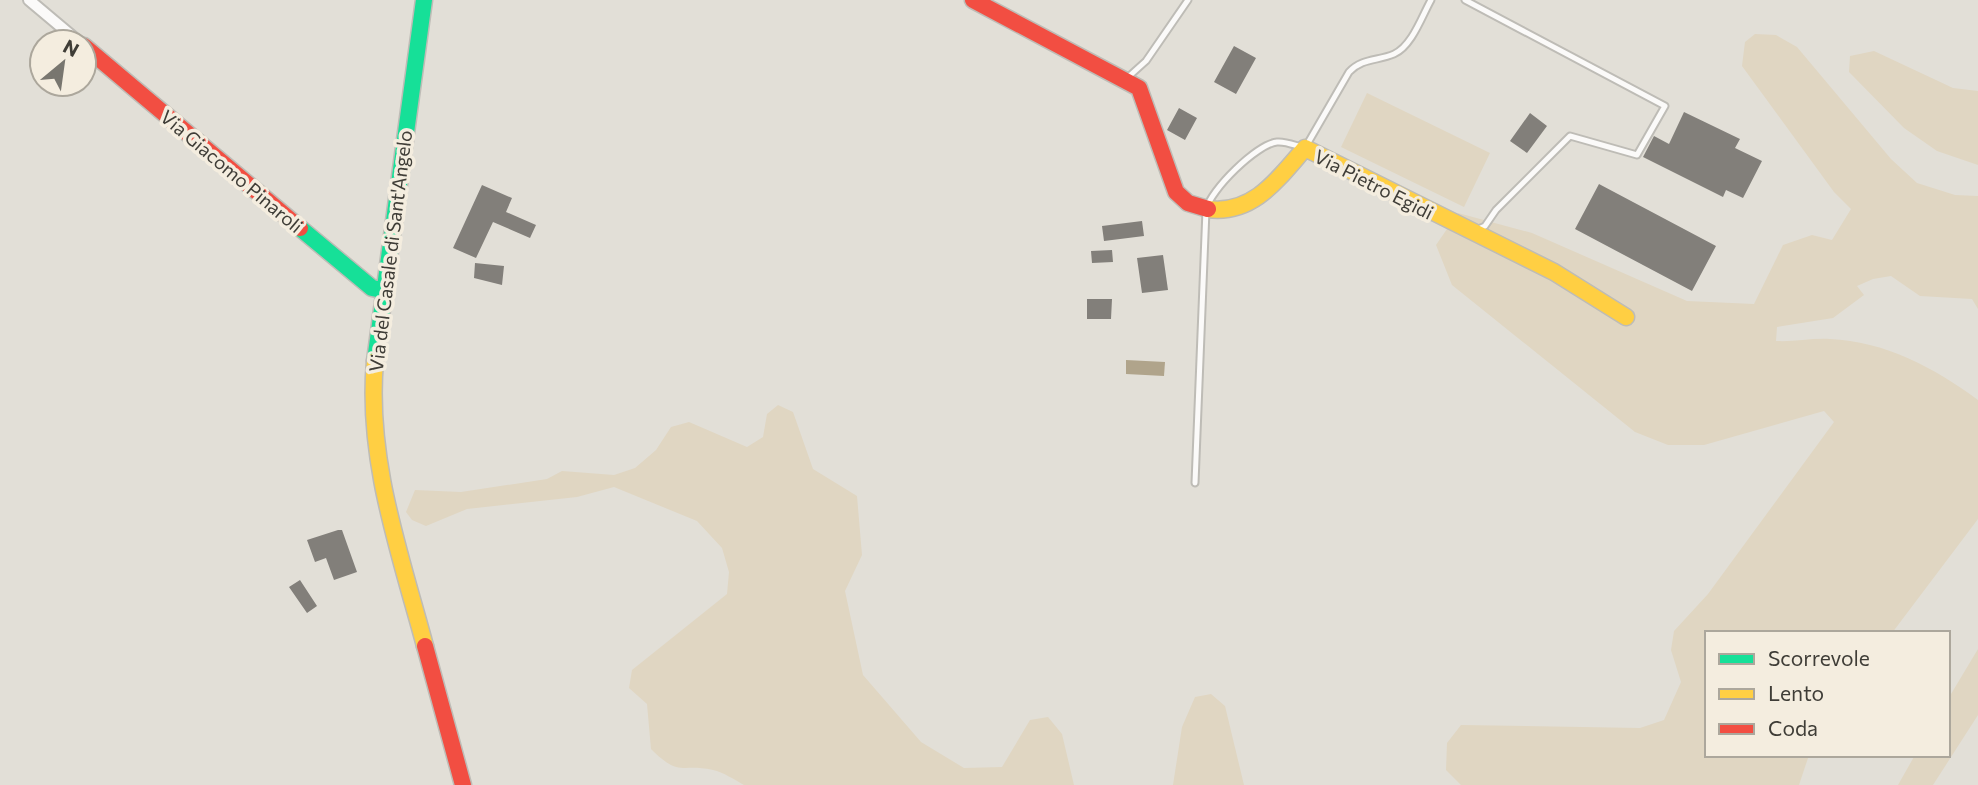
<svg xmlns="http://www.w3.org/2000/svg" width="1978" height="785" viewBox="0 0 1978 785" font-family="Commissioner,sans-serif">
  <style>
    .green { fill: #e0d6c2 }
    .water { fill: #b0a48b }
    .building { fill: #827f7a }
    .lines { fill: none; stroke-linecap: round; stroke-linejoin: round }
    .lane-casing { stroke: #bebcb6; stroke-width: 9 }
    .street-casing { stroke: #bebcb6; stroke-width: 14 }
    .fast-casing { stroke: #bebcb6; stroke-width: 19 }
    .slow-casing { stroke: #bebcb6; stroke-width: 19 }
    .jam-casing { stroke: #bebcb6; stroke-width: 19 }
    .lane { stroke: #fbfaf9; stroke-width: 5 }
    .street { stroke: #fbfaf9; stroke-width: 10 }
    .fast { stroke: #16e098; stroke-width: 16 }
    .slow { stroke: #ffcf43; stroke-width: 16 }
    .jam { stroke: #f24e42; stroke-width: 16 }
    .labels { text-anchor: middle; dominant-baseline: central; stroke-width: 7; stroke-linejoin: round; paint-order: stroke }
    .street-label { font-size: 19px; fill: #3f3d37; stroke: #f4eddf }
  </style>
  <rect width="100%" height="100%" fill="#e2dfd7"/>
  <path class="green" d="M 1755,34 L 1776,35 L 1797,47 L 1891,159 L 1917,183 L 1955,195 L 1978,196 L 1978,309 L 1972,299 L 1920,296 L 1891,276 L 1873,279 L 1857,286 L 1864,295 L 1833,318 L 1777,327 L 1776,341 C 1793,342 1812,338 1830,339 C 1884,341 1935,368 1978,400 L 1978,519 L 1892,633 L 1707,633 L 1707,755 L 1809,755 L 1799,785 L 1461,785 L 1446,770 L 1447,743 L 1461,725 L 1640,728 L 1664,720 L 1681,682 L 1671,650 L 1674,631 L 1708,594 L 1834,422 L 1824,411 L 1704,445 L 1668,445 L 1635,432 L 1452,285 L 1436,245 L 1458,213 L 1532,233 L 1687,301 L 1754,304 L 1783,245 L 1812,235 L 1832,240 L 1851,209 L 1834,192 L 1742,66 L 1745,42 Z
    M 1874,51 L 1953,88 L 1978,91 L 1978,165 L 1937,151 L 1904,128 L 1849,72 L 1850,56 Z
    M 1367,93 L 1490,153 L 1464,207 L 1341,147 Z
    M 778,405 L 793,412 L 813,469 L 857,496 L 862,555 L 845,591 L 863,675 L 921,742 L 964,768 L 1002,767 L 1030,720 L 1048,717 L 1062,734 L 1074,785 L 744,785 C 735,780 723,772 713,770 C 681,763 680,778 651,749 L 647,704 L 629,688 L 632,670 L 727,594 L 729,572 L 722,548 L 697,521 L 614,487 L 577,497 L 467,509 L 426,526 L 412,520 L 406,512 L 415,490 L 461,492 L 547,479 L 562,471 L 614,475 L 635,468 L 656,450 L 671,427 L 689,422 L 747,447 L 763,437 L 767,414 Z
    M 1978,649 L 1978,715 L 1933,785 L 1898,785 L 1915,755 L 1948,755 L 1948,699 Z
    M 1211,694 L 1225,706 L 1244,785 L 1173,785 L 1182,727 L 1195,697 Z"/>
  <path class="water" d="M 1126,360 L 1165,362 L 1164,376 L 1126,374 Z"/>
  <path class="building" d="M 1234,46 L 1256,58 L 1236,94 L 1214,82 Z
    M 1179,108 L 1197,118 L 1185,140 L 1167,130 Z
    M 1684,112 L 1740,139 L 1735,148 L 1762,161 L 1743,198 L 1726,190 L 1723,197 L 1643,157 L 1654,136 L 1669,144 Z
    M 1530,113 L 1547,126 L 1527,153 L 1510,141 Z
    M 1599,184 L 1716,246 L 1692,291 L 1575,229 Z
    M 482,185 L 512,198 L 506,212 L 536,225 L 530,238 L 493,222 L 476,258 L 453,248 Z
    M 1142,221 L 1144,236 L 1104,241 L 1102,226 Z
    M 1112,250 L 1113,262 L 1092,263 L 1091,251 Z
    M 1163,255 L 1168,290 L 1142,293 L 1137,258 Z
    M 475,263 L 504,266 L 502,285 L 474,278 Z
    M 1087,299 L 1112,299 L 1111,319 L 1087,319 Z
    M 338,530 L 342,530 L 357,572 L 334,580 L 326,558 L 315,562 L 307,540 Z
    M 300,580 L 317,606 L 307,613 L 289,587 Z"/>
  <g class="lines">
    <g class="lane-casing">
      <path id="lane" d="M 1465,0 L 1665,106 L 1637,155 L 1570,136 L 1496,210 L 1485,226 L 1476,230
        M 1126,79 L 1146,61 L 1188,0
        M 1195,483 L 1206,210 C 1210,190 1257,144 1277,142 C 1286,141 1296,146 1305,148 L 1349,72 C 1362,58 1378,61 1394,54 C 1412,46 1422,16 1431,0"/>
    </g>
    <g class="street-casing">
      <path id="street" d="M 29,0 L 79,42"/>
    </g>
    <g class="fast-casing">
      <path id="fast" d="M 300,228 L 372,288 L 382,290
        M 375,361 L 424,0"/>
    </g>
    <g class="slow-casing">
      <path id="slow" d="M 1208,209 C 1253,215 1278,179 1305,148 L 1554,272 L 1626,317
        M 375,361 C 366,459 400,553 425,646"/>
    </g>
    <g class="jam-casing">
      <path id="jam" d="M 973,0 L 1139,88 L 1176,192 L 1188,203 L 1208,209
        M 84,46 L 300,228
        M 425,646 L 463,785"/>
    </g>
    <use href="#lane" class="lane"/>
    <use href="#street" class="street"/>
    <use href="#fast" class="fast"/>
    <use href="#slow" class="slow"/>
    <use href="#jam" class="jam"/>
  </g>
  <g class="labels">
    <g class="street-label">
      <text transform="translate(232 171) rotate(40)">Via Giacomo Pinaroli</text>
      <text transform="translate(1374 184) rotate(27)">Via Pietro Egidi</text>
      <text transform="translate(390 251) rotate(-83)">Via del Casale di Sant'Angelo</text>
    </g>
  </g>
  <rect x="1705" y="631" width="245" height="126" fill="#f4eddf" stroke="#aca79c" stroke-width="2"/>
  <rect x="1719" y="654" width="35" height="10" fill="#16e098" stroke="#aca79c" stroke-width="2"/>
  <text x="1768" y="666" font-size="21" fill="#3f3d37">Scorrevole</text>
  <rect x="1719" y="689" width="35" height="10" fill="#ffcf43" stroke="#aca79c" stroke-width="2"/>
  <text x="1768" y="701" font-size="21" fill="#3f3d37">Lento</text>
  <rect x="1719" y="724" width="35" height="10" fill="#f24e42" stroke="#aca79c" stroke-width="2"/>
  <text x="1768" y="736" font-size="21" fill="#3f3d37">Coda</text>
  <g transform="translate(63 63) rotate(29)"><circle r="33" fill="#f4eddf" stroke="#aca79c" stroke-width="2"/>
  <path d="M0-5L12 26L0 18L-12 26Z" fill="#78766f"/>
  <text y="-10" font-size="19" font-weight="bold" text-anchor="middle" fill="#3f3d37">N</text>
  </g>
</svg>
